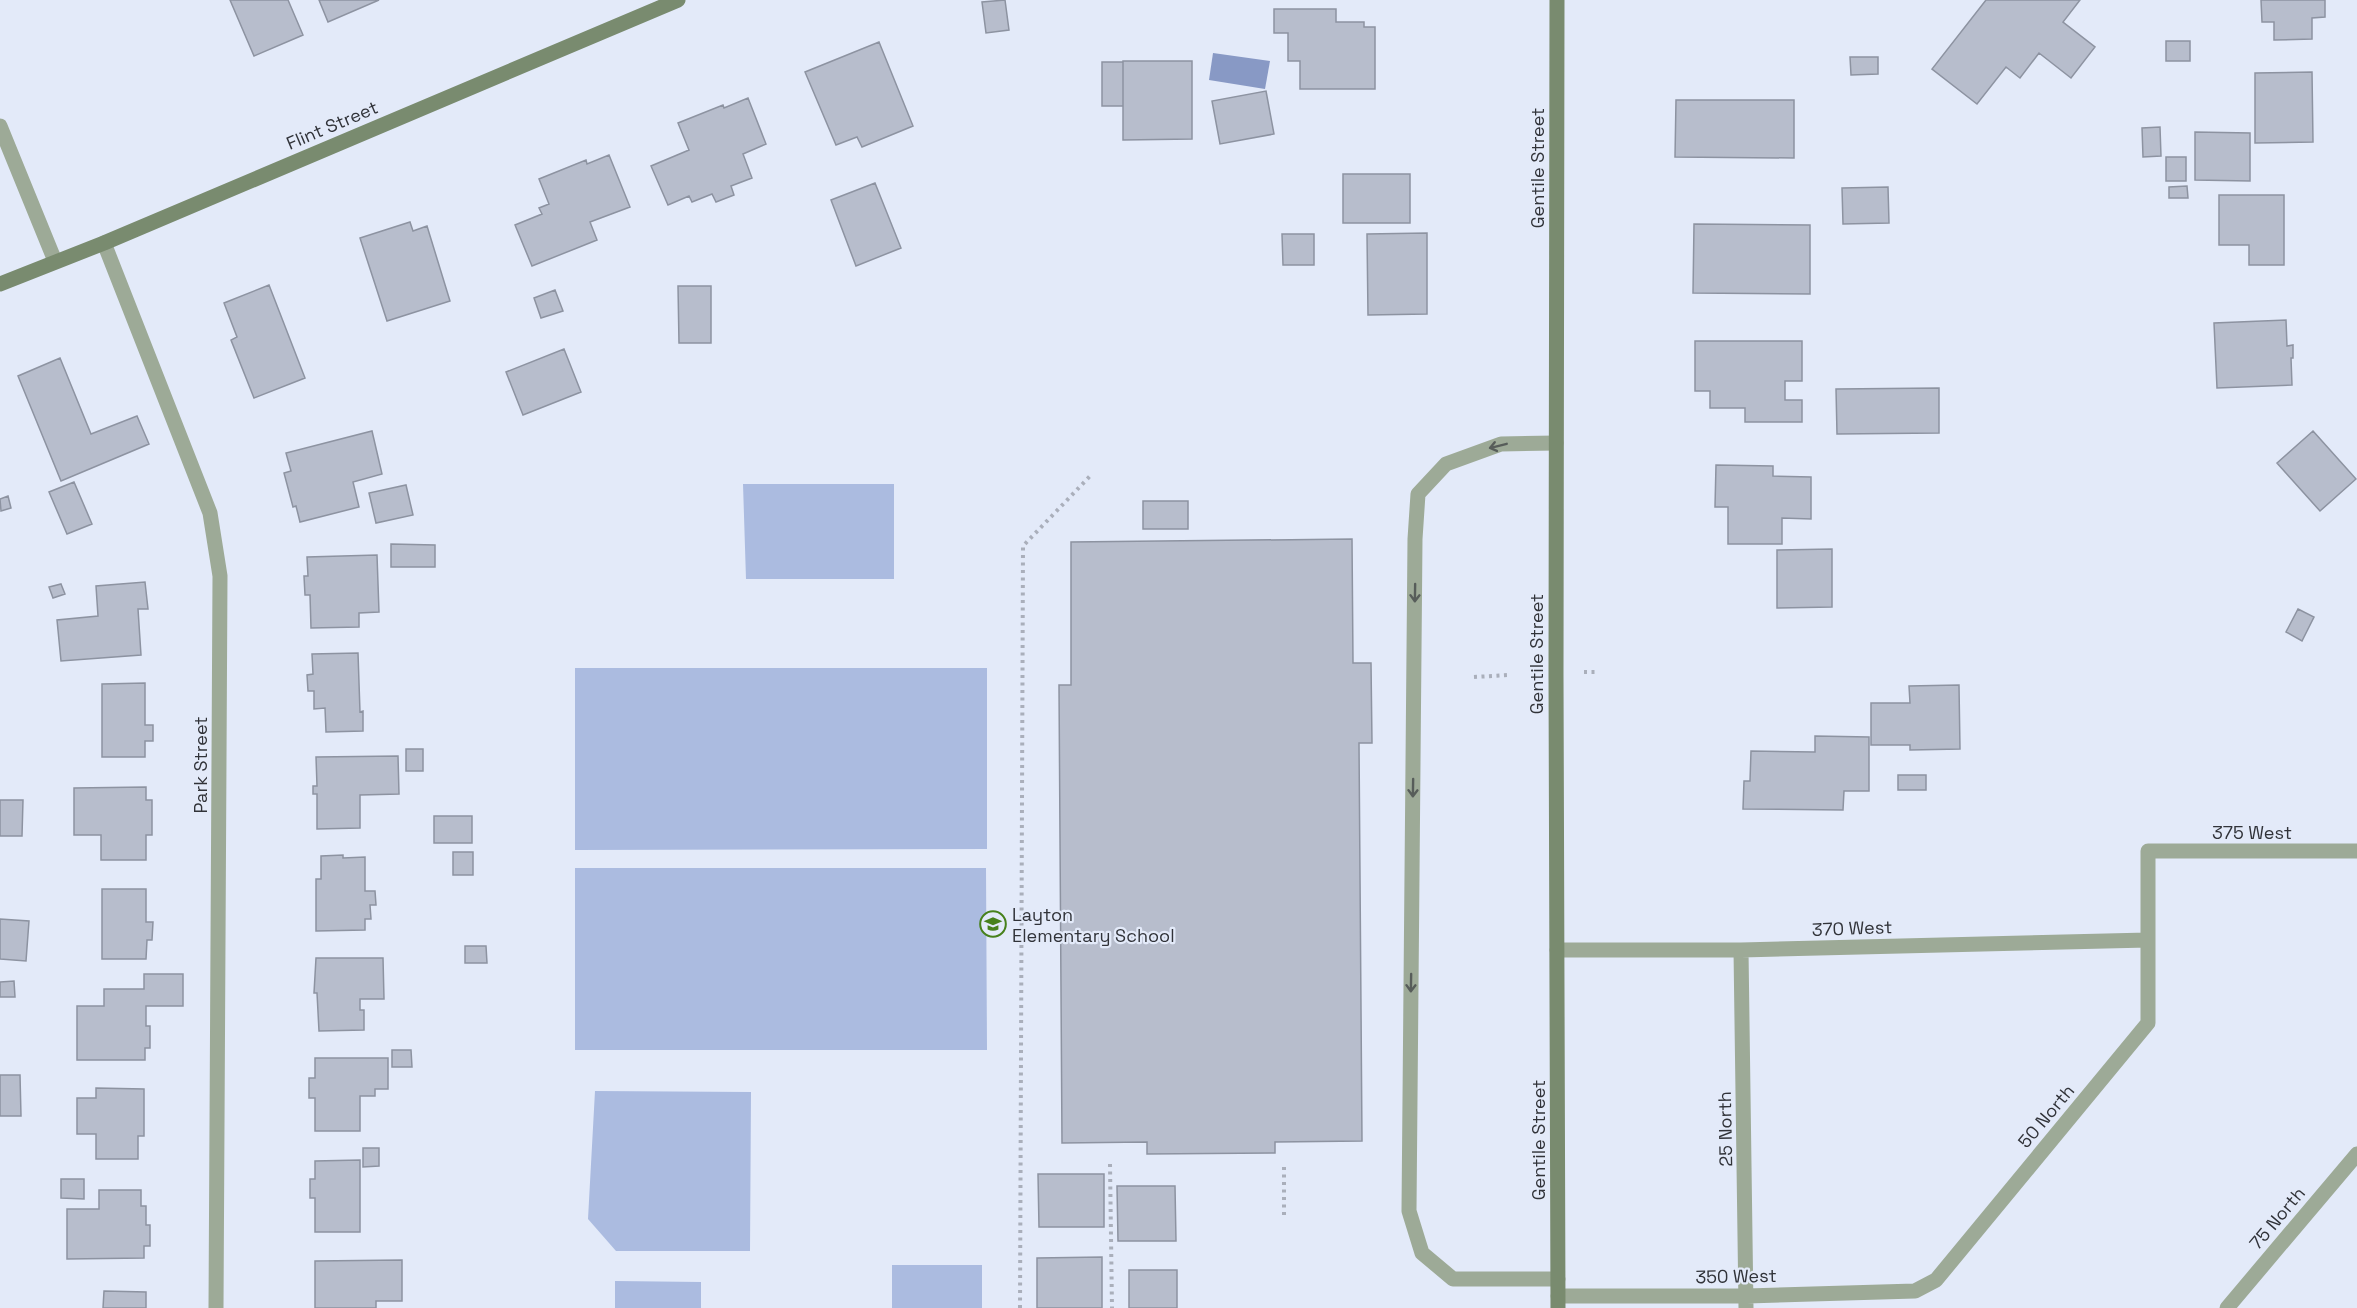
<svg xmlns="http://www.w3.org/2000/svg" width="2357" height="1308" viewBox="0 0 2357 1308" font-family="'Space Grotesk',sans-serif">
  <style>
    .green { fill: #abbbe0 }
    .water { fill: #8899c5 }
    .building { fill: #b7bdcc; stroke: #8d93a1; stroke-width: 1.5 }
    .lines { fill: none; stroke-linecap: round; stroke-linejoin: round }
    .path { stroke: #aaafbb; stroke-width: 4; stroke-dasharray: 3 4.5; stroke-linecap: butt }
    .lane { stroke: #9daa97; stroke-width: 15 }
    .street { stroke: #9daa97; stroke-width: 15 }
    .secondary { stroke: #798b6f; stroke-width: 15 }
    .oneway { stroke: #575d5a }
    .labels { text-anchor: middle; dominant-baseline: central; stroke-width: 4.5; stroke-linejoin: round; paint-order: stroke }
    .street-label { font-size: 18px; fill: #313339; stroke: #e3eaf9 }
    .poi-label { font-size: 18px; fill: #313339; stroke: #e3eaf9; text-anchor: start }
  </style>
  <rect width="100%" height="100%" fill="#e3eaf9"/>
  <path class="green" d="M 743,484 L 894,484 L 894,579 L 746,579 Z
    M 575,668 L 987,668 L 987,849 L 575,850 Z
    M 575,868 L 986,868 L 987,1050 L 575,1050 Z
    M 595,1091 L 751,1092 L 750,1251 L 616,1251 L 588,1219 Z
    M 892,1265 L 982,1265 L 982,1308 L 892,1308 Z
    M 615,1281 L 701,1282 L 701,1308 L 615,1308 Z"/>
  <path class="water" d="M 1213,53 L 1270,61 L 1265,89 L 1209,80 Z"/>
  <path class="building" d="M 230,0 L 288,0 L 303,35 L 254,56 Z
    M 319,0 L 379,0 L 328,22 Z
    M 1005,0 L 1009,30 L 986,33 L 982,2 Z
    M 1986,0 L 2080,0 L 2063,22 L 2095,47 L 2071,78 L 2039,53 L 2020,78 L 2006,67 L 1977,104 L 1932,69 Z
    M 2261,0 L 2325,0 L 2325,17 L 2312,18 L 2312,39 L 2274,40 L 2274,22 L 2262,22 Z
    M 1274,9 L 1336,9 L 1336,22 L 1364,22 L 1364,27 L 1375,27 L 1375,89 L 1300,89 L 1300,61 L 1288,61 L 1288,33 L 1274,33 Z
    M 2166,41 L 2190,41 L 2190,61 L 2166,61 Z
    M 879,42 L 913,126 L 862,147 L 857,137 L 836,145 L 805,72 Z
    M 1850,57 L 1878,57 L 1878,74 L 1851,75 Z
    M 1123,61 L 1192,61 L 1192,139 L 1123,140 Z
    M 1102,62 L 1123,62 L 1123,106 L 1102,106 Z
    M 2312,72 L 2313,142 L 2255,143 L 2255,73 Z
    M 1266,91 L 1274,134 L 1220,144 L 1212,101 Z
    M 748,98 L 766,144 L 743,154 L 752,178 L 731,186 L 734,195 L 716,202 L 712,194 L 692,202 L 689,196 L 668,205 L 651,166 L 689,150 L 678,123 L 723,105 L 724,108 Z
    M 1676,100 L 1794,100 L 1794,158 L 1675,157 Z
    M 2160,127 L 2161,156 L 2143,157 L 2142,128 Z
    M 2195,132 L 2250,133 L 2250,181 L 2195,180 Z
    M 609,155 L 630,207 L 590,222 L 597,240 L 532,266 L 515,225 L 542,214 L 539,208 L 549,204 L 539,179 L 586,160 L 587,164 Z
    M 2166,157 L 2186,157 L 2186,181 L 2166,181 Z
    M 1343,174 L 1410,174 L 1410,223 L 1343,223 Z
    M 875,183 L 901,248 L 856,266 L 831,200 Z
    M 2187,186 L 2188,198 L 2169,198 L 2169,187 Z
    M 1888,187 L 1889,223 L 1843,224 L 1842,188 Z
    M 2219,195 L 2284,195 L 2284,265 L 2249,265 L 2249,245 L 2219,245 Z
    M 410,222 L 413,231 L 427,226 L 450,301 L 387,321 L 360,238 Z
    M 1694,224 L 1810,225 L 1810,294 L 1693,293 Z
    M 1427,233 L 1427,314 L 1368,315 L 1367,234 Z
    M 1282,234 L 1314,234 L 1314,265 L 1283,265 Z
    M 269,285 L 305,378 L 254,398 L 231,340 L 237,337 L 224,303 Z
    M 678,286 L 711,286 L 711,343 L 679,343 Z
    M 555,290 L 563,311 L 541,318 L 534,298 Z
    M 2286,320 L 2287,346 L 2293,345 L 2293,358 L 2291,358 L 2292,385 L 2217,388 L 2214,323 Z
    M 1695,341 L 1802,341 L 1802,381 L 1785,381 L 1785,400 L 1802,400 L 1802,422 L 1745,422 L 1745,408 L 1710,408 L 1710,391 L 1695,391 Z
    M 564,349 L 581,392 L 523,415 L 506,372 Z
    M 60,358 L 91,434 L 137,416 L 149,444 L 61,481 L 18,376 Z
    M 1939,388 L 1939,433 L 1837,434 L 1836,389 Z
    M 372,431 L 382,474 L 353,482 L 359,507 L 300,522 L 296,506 L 293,507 L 284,473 L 291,471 L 286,453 Z
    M 2313,431 L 2356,479 L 2320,511 L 2277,463 Z
    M 1716,465 L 1773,466 L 1773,476 L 1811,477 L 1811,519 L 1782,518 L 1782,544 L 1728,544 L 1728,507 L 1715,507 Z
    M 74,482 L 92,524 L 67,534 L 49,492 Z
    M 406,485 L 413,515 L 376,523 L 369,493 Z
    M 8,496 L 11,508 L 1,511 L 0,499 Z
    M 1143,501 L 1188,501 L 1188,529 L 1143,529 Z
    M 1352,539 L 1353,663 L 1371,663 L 1372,743 L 1359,743 L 1362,1141 L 1275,1142 L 1275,1153 L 1147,1154 L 1147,1142 L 1062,1143 L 1059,685 L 1071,685 L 1071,542 Z
    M 391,544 L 435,545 L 435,567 L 391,567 Z
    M 1832,549 L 1832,607 L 1777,608 L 1777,550 Z
    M 377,555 L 379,612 L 359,613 L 359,627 L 311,628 L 310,595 L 305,595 L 304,576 L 308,576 L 307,557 Z
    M 145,582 L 148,609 L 138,609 L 141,655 L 61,661 L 57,620 L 98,616 L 96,586 Z
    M 61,584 L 65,594 L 53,598 L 49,587 Z
    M 2298,609 L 2314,617 L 2302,641 L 2286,632 Z
    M 358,653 L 360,712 L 363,711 L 363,731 L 326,732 L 325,708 L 314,709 L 314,691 L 308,691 L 307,675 L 313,674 L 312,654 Z
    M 145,683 L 145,725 L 153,725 L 153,741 L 145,741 L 145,757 L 102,757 L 102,684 Z
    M 1959,685 L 1960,749 L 1910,750 L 1910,745 L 1871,745 L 1871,703 L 1910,703 L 1909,686 Z
    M 1815,736 L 1869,737 L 1869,791 L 1844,791 L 1843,810 L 1743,809 L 1744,781 L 1750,781 L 1751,751 L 1815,752 Z
    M 406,749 L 423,749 L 423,771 L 406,771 Z
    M 398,756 L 399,794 L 360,795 L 360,828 L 317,829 L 317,794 L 313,794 L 313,786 L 317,786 L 316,757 Z
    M 1898,775 L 1926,775 L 1926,790 L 1898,790 Z
    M 146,787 L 146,800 L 152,800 L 152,835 L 146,835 L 146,860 L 101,860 L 101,835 L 74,835 L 74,788 Z
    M 0,800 L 23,800 L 22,836 L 0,836 Z
    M 434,816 L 472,816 L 472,843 L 434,843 Z
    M 453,852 L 473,852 L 473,875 L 453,875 Z
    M 343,855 L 343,858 L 365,857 L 365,891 L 375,891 L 376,905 L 370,905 L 371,919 L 365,919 L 365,930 L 316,931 L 316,879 L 321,879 L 321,856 Z
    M 102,889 L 146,889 L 146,922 L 153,922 L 152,940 L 147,940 L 146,959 L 102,959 Z
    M 0,919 L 29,921 L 26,961 L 0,959 Z
    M 465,946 L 486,946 L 487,963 L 465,963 Z
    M 316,958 L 383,958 L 384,999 L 360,999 L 360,1010 L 364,1010 L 364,1030 L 319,1031 L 317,993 L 314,993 Z
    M 144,974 L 183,974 L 183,1006 L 146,1006 L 146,1026 L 150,1026 L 150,1048 L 145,1048 L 145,1060 L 77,1060 L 77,1006 L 104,1006 L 104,989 L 144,989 Z
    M 14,981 L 15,997 L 0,997 L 0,982 Z
    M 392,1050 L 411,1050 L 412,1067 L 392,1067 Z
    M 315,1058 L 388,1058 L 388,1089 L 375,1089 L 375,1096 L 360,1096 L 360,1131 L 315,1131 L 315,1098 L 309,1098 L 309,1078 L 315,1078 Z
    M 0,1075 L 20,1075 L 21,1116 L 0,1116 Z
    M 96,1088 L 144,1089 L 144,1136 L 138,1136 L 138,1159 L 96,1159 L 96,1134 L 77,1134 L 77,1098 L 96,1098 Z
    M 363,1148 L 379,1148 L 379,1166 L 363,1167 Z
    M 360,1160 L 360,1232 L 315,1232 L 315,1198 L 310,1198 L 310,1179 L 315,1179 L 315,1161 Z
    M 1038,1174 L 1104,1174 L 1104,1227 L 1039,1227 Z
    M 61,1179 L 84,1179 L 84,1199 L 61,1198 Z
    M 1117,1186 L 1175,1186 L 1176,1241 L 1118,1241 Z
    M 99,1190 L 141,1190 L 141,1206 L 146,1206 L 146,1225 L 150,1225 L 150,1246 L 144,1246 L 144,1258 L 67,1259 L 67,1209 L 99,1209 Z
    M 1102,1257 L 1102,1308 L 1037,1308 L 1037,1258 Z
    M 402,1260 L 402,1301 L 376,1301 L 376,1308 L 315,1308 L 315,1261 Z
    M 1129,1270 L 1177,1270 L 1177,1308 L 1129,1308 Z
    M 104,1291 L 146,1292 L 146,1308 L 103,1308 Z"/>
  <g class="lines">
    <path class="path" d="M 1584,672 L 1597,672
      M 1474,677 L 1509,675
      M 1110,1164 L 1112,1308
      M 1284,1167 L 1284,1217
      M 1020,1308 L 1023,546 L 1092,474"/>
    <path class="lane" d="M 0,126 L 55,261
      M 1556,443 L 1501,444 L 1446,464 L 1418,494 L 1415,539 L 1409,1211 L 1422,1253 L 1453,1279 L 1558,1279"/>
    <path class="street" d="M 104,243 L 210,513 L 220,576 L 216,1308
      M 1557,950 L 1741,950 L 2148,940
      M 1741,950 L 1746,1308
      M 1558,1296 L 1747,1296 L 1915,1291 L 1936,1280 L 2148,1023 L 2148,851 L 2357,851
      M 2227,1308 L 2357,1154"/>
    <path class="secondary" d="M 1557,0 L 1556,674 L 1558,1308
      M 0,284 L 104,243 L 678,0"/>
  </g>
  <defs><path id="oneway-shaft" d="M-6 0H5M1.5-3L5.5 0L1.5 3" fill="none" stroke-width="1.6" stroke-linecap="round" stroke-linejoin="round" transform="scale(1.5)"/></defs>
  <g class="oneway">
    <use href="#oneway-shaft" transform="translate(1498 446) rotate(166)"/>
    <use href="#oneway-shaft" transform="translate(1415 593) rotate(91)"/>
    <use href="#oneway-shaft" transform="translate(1413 788) rotate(91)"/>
    <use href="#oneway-shaft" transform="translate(1411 983) rotate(91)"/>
  </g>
  <defs>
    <g id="school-ring" transform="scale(1.35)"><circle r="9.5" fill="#e3eaf9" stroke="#47811c" stroke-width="1.5"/><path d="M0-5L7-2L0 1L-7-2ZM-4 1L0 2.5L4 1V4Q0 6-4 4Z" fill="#47811c"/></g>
  </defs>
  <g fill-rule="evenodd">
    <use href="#school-ring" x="993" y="924"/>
  </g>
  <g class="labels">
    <g class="street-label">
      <text transform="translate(332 125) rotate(-23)">Flint Street</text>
      <text transform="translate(1537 168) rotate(-90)">Gentile Street</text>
      <text transform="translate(1536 654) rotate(-90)">Gentile Street</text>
      <text transform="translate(200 765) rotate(-90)">Park Street</text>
      <text x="2252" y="832">375 West</text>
      <text transform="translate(1852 928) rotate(-2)">370 West</text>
      <text transform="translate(2046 1116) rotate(-50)">50 North</text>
      <text transform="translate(1725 1129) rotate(-91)">25 North</text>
      <text transform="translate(1538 1140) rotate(-90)">Gentile Street</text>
      <text transform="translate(2277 1218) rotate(-50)">75 North</text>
      <text transform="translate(1736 1276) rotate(-1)">350 West</text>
    </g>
    <g class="poi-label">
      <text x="1012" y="914">Layton<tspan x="1012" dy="21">Elementary School</tspan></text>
    </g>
  </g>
</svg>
